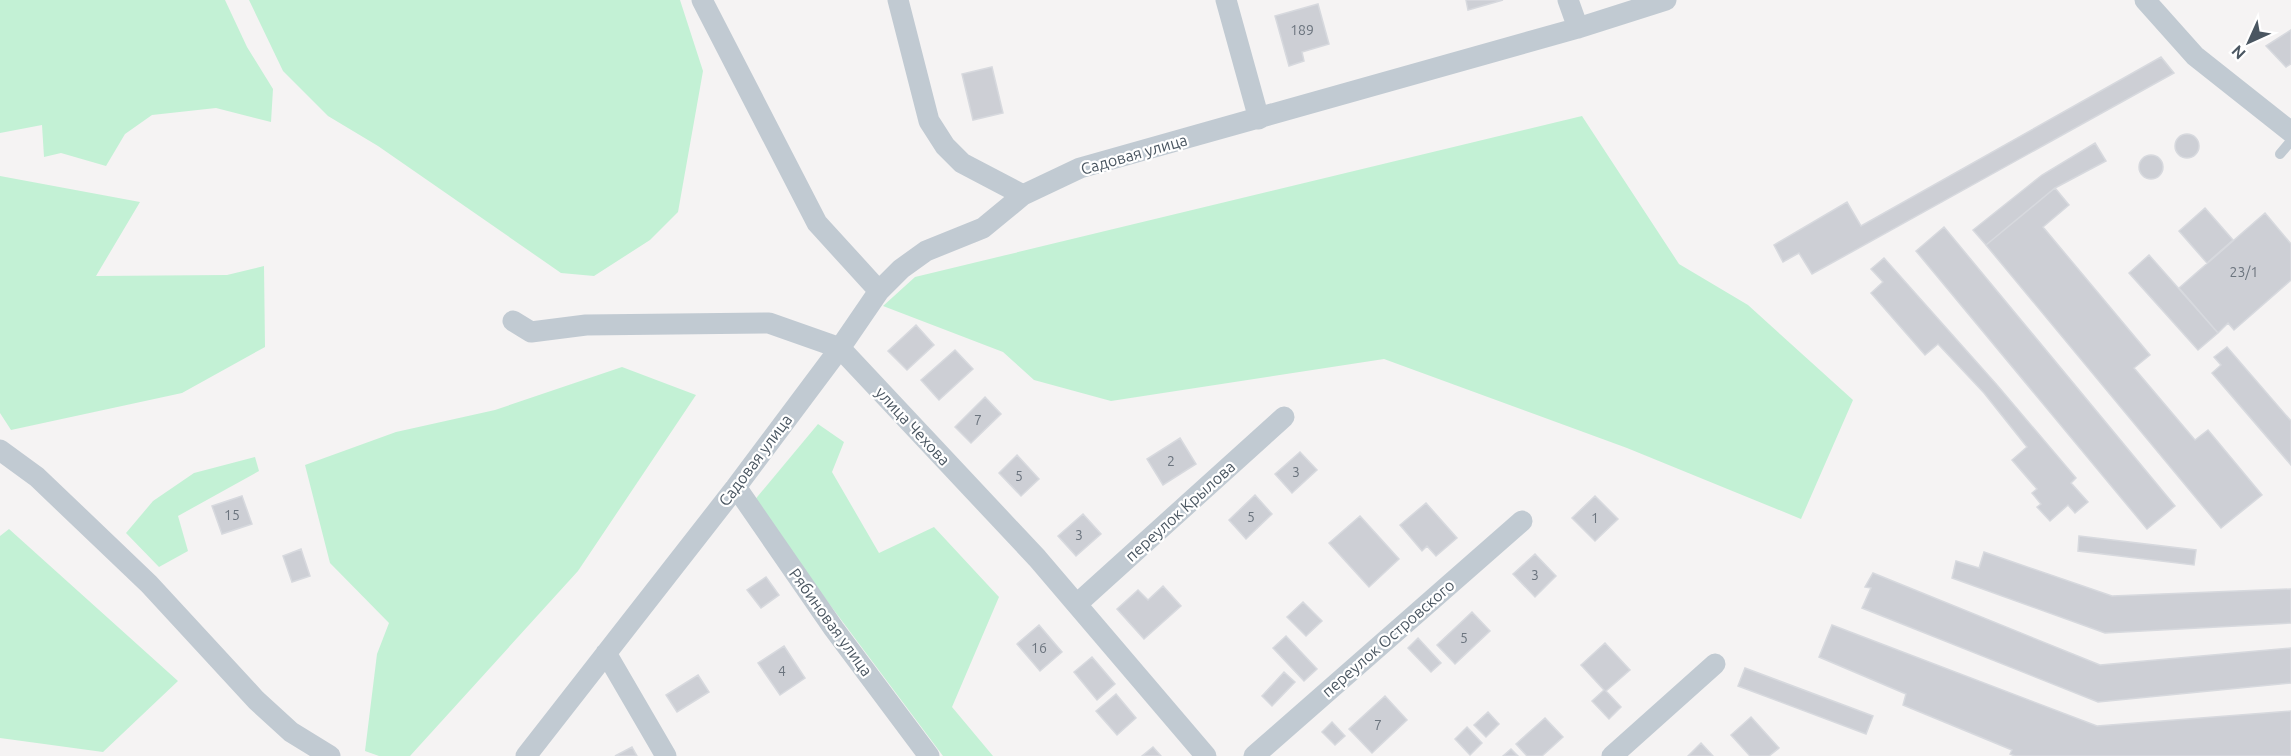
<svg xmlns="http://www.w3.org/2000/svg" width="2291" height="756" viewBox="0 0 2291 756" font-family="Ubuntu,sans-serif">
  <style>
    .green { fill: #c3f1d5 }
    .building { fill: #cdcfd5; stroke: #d7d9de; stroke-width: 1.5 }
    .lines { fill: none; stroke-linecap: round; stroke-linejoin: round }
    .lane { stroke: #c1cad2; stroke-width: 10 }
    .street { stroke: #c1cad2; stroke-width: 21 }
    .labels { text-anchor: middle; dominant-baseline: central; stroke-width: 4.5; stroke-linejoin: round; paint-order: stroke }
    .number-label { font-size: 14px; fill: #6b747e }
    .street-label { font-size: 16px; fill: #4a5661; stroke: #fff }
  </style>
  <rect width="100%" height="100%" fill="#f5f3f3"/>
  <path class="green" d="M 0,0 L 225,0 L 247,47 L 273,89 L 271,122 L 216,108 L 152,115 L 125,134 L 106,166 L 61,153 L 44,157 L 42,125 L 0,133 Z
    M 249,0 L 680,0 L 703,71 L 678,212 L 650,240 L 594,276 L 561,273 L 378,146 L 328,116 L 283,71 Z
    M 1582,116 L 1679,264 L 1748,305 L 1853,400 L 1801,519 L 1627,448 L 1384,359 L 1111,401 L 1034,380 L 1003,352 L 883,306 L 915,277 Z
    M 0,176 L 140,202 L 96,276 L 227,275 L 264,266 L 265,347 L 182,393 L 11,430 L 0,413 Z
    M 622,367 L 696,395 L 578,571 L 410,756 L 379,756 L 365,751 L 377,654 L 389,623 L 330,563 L 305,465 L 396,432 L 495,410 Z
    M 818,424 L 844,442 L 832,472 L 879,553 L 934,527 L 999,597 L 952,707 L 993,756 L 943,756 L 753,502 Z
    M 255,457 L 259,471 L 178,516 L 188,551 L 159,567 L 126,533 L 153,501 L 194,473 Z
    M 9,529 L 178,681 L 103,752 L 0,738 L 0,536 Z"/>
  <path class="building" d="M 1466,0 L 1503,0 L 1468,10 Z
    M 1318,4 L 1329,44 L 1302,52 L 1304,61 L 1289,66 L 1275,16 Z
    M 2291,30 L 2291,64 L 2286,67 L 2266,46 Z
    M 2161,57 L 2174,73 L 1812,274 L 1799,253 L 1783,262 L 1774,245 L 1847,202 L 1861,226 Z
    M 992,67 L 1003,113 L 973,120 L 962,74 Z
    M2175 146a12 12 0 1 1 24 0a12 12 0 1 1-24 0Z
    M 2095,143 L 2106,161 L 2055,188 L 1986,245 L 1973,230 L 2042,175 Z
    M2139 167a12 12 0 1 1 24 0a12 12 0 1 1-24 0Z
    M 2055,188 L 2069,205 L 2043,227 L 2150,355 L 2134,368 L 2195,440 L 2208,430 L 2262,495 L 2221,528 L 1986,245 Z
    M 2205,208 L 2233,240 L 2207,263 L 2179,231 Z
    M 2265,213 L 2291,244 L 2291,280 L 2234,330 L 2228,323 L 2218,333 L 2179,288 Z
    M 1944,227 L 2175,506 L 2147,529 L 1916,251 Z
    M 2149,255 L 2218,333 L 2198,350 L 2129,273 Z
    M 1884,258 L 1997,385 L 2076,478 L 2071,483 L 2088,502 L 2075,513 L 2068,505 L 2050,521 L 2037,507 L 2041,504 L 2032,493 L 2037,489 L 2012,460 L 2027,447 L 1984,393 L 1938,344 L 1925,355 L 1871,293 L 1883,282 L 1871,269 Z
    M 916,325 L 934,345 L 907,370 L 888,351 Z
    M 2227,347 L 2291,421 L 2291,465 L 2212,373 L 2221,365 L 2214,357 Z
    M 955,350 L 973,369 L 939,400 L 921,380 Z
    M 985,397 L 1001,414 L 971,443 L 955,427 Z
    M 1180,438 L 1196,464 L 1163,485 L 1147,459 Z
    M 1300,452 L 1317,470 L 1292,493 L 1275,474 Z
    M 1017,455 L 1039,479 L 1021,496 L 999,473 Z
    M 1255,495 L 1272,514 L 1246,539 L 1229,520 Z
    M 242,496 L 252,524 L 222,534 L 212,506 Z
    M 1595,496 L 1618,519 L 1595,541 L 1572,518 Z
    M 1426,503 L 1457,538 L 1436,556 L 1427,546 L 1422,551 L 1400,525 Z
    M 1083,514 L 1101,534 L 1076,556 L 1058,536 Z
    M 1360,516 L 1399,559 L 1369,587 L 1329,543 Z
    M 2079,536 L 2196,550 L 2194,565 L 2078,551 Z
    M 301,549 L 310,576 L 292,582 L 283,556 Z
    M 1984,552 L 2112,596 L 2291,589 L 2291,623 L 2105,633 L 1952,578 L 1956,561 L 1979,568 Z
    M 1535,554 L 1556,576 L 1535,597 L 1513,574 Z
    M 1873,573 L 2100,665 L 2291,648 L 2291,683 L 2098,702 L 1862,608 L 1871,588 L 1865,587 Z
    M 766,577 L 779,595 L 761,608 L 747,590 Z
    M 1163,586 L 1181,606 L 1144,639 L 1117,609 L 1138,590 L 1148,600 Z
    M 1303,602 L 1322,621 L 1306,636 L 1287,617 Z
    M 1472,612 L 1490,631 L 1455,664 L 1437,645 Z
    M 1039,625 L 1062,652 L 1040,671 L 1017,644 Z
    M 1832,625 L 2097,726 L 2291,711 L 2291,756 L 2015,756 L 2010,754 L 2012,750 L 1903,705 L 1906,694 L 1819,657 Z
    M 1286,636 L 1317,669 L 1304,681 L 1273,648 Z
    M 1418,638 L 1441,663 L 1431,672 L 1408,648 Z
    M 1605,643 L 1630,670 L 1606,691 L 1621,707 L 1609,719 L 1592,701 L 1604,690 L 1581,665 Z
    M 784,646 L 805,678 L 780,695 L 758,663 Z
    M 1092,657 L 1115,684 L 1097,700 L 1074,672 Z
    M 1745,668 L 1873,716 L 1866,734 L 1738,686 Z
    M 1284,672 L 1295,682 L 1272,706 L 1262,696 Z
    M 698,675 L 709,692 L 677,712 L 666,695 Z
    M 1116,694 L 1136,718 L 1117,735 L 1096,711 Z
    M 1385,696 L 1407,720 L 1372,753 L 1349,729 Z
    M 1488,712 L 1499,724 L 1486,737 L 1474,725 Z
    M 1751,717 L 1779,748 L 1769,756 L 1750,756 L 1731,735 Z
    M 1545,718 L 1563,737 L 1542,756 L 1527,756 L 1516,744 Z
    M 1332,722 L 1345,736 L 1335,745 L 1322,732 Z
    M 1467,727 L 1482,743 L 1470,755 L 1455,739 Z
    M 1701,743 L 1713,756 L 1688,756 Z
    M 632,747 L 637,756 L 615,756 Z
    M 1153,747 L 1161,756 L 1142,756 Z
    M 1511,749 L 1518,756 L 1503,756 Z"/>
  <g class="lines">
    <path class="lane" d="M 2280,154 L 2291,141"/>
    <path class="street" d="M 702,0 L 817,223 L 879,291
      M 898,0 L 929,121 L 945,146 L 962,163 L 1023,195
      M 1226,0 L 1259,119
      M 1568,0 L 1578,28
      M 2145,0 L 2195,56 L 2291,132
      M 513,321 L 531,332 L 586,325 L 769,323 L 840,348 L 1037,558 L 1206,756
      M 0,450 L 37,477 L 149,584 L 256,700 L 291,732 L 330,756
      M 736,487 L 834,629 L 929,756
      M 1077,604 L 1284,417
      M 606,653 L 666,756
      M 526,756 L 736,487 L 840,348 L 879,291 L 901,269 L 926,251 L 983,228 L 1023,195 L 1080,168 L 1578,28 L 1666,0
      M 1254,756 L 1522,521
      M 1612,756 L 1715,664"/>
  </g>
  <g class="labels">
    <g class="number-label">
      <text x="1302" y="30">189</text>
      <text x="2244" y="272">23/1</text>
      <text x="978" y="420">7</text>
      <text x="1171" y="461">2</text>
      <text x="1296" y="472">3</text>
      <text x="1019" y="476">5</text>
      <text x="232" y="515">15</text>
      <text x="1251" y="517">5</text>
      <text x="1595" y="518">1</text>
      <text x="1079" y="535">3</text>
      <text x="1535" y="575">3</text>
      <text x="1464" y="638">5</text>
      <text x="1039" y="648">16</text>
      <text x="782" y="671">4</text>
      <text x="1378" y="725">7</text>
    </g>
    <g class="street-label">
      <text transform="translate(1134 154) rotate(-16)">Садовая улица</text>
      <text transform="translate(913 426) rotate(47)">улица Чехова</text>
      <text transform="translate(755 460) rotate(-53)">Садовая улица</text>
      <text transform="translate(1180 511) rotate(-42)">переулок Крылова</text>
      <text transform="translate(831 622) rotate(54)">Рябиновая улица</text>
      <text transform="translate(1388 638) rotate(-41)">переулок Островского</text>
    </g>
  </g>
  <g transform="translate(2249 42) rotate(225)" stroke="#ffffff" stroke-width="4.5" paint-order="stroke">
  <path d="M0-4.5L10 22L0 15L-10 22Z" fill="#4a5661"/>
  <text y="-9" font-size="16" font-weight="bold" text-anchor="middle" fill="#4a5661">N</text>
  </g>
</svg>
